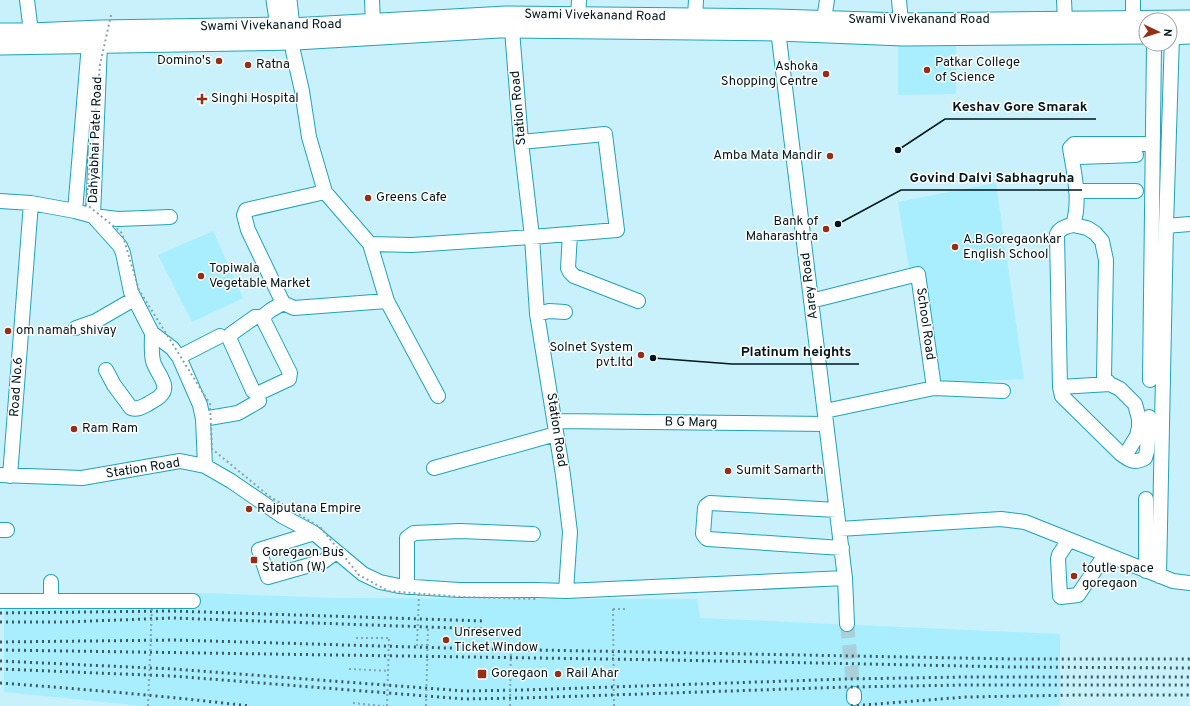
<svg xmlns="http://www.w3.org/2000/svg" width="1190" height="706" viewBox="0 0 1190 706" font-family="Overpass,sans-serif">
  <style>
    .built { fill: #a9eefe }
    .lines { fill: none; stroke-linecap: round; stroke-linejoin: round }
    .minor-tunnel { stroke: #aad0da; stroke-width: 14; stroke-dasharray: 14 7; stroke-linecap: butt }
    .minor-casing { stroke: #20a3bb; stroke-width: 16 }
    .major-casing { stroke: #20a3bb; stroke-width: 19 }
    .path { stroke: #83a6ae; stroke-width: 2; stroke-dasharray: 2 3; stroke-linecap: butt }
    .minor { stroke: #fff; stroke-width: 14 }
    .major { stroke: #fff; stroke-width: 17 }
    .rail { stroke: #3d5960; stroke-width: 3; stroke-dasharray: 2 4; stroke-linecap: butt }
    .path-bridge { stroke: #83a6ae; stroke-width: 2; stroke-dasharray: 2 3; stroke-linecap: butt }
    .poi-dot { fill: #962e16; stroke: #fff; stroke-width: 1.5 }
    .labels { text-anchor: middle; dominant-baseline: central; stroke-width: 3; stroke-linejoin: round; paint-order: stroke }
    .street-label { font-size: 13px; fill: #00161c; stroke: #fff }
    .poi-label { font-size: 13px; fill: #00161c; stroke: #fff; text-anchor: start }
    .leader { fill: none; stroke: #00161c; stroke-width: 1.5 }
    .callout-dot { fill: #00161c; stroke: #fff; stroke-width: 1.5 }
    .callout-label { font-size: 14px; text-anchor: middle; font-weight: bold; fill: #00161c; stroke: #fff; stroke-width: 3; stroke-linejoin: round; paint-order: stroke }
  </style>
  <rect width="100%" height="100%" fill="#c8f1fb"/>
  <path class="built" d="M 956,45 L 956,94 L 898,95 L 898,46 Z
    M 996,183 L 1024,379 L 926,384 L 913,291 L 898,202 Z
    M 213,231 L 243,298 L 192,322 L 158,255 Z
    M 200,593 L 334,598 L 697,599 L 700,618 L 1060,634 L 1060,705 L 1040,706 L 144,706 L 4,692 L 4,600 L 120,597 Z"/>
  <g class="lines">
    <path class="minor-tunnel" d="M 847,624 L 854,694"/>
    <g class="minor-casing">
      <path id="minor" d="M 27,0 L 31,32
        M 372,0 L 373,23
        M 899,0 L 901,22
        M 1064,0 L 1065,20
        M 1133,0 L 1133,30
        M 578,16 L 579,0
        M 695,17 L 696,0
        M 824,19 L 827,0
        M 777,22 L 845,578 L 847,624
        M 512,30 L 521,142 L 532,237 L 537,314 L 563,475 L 570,532 L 566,591
        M 1172,36 L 1166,226 L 1190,224
        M 100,44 L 93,216 L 120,246 L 123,253 L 131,292 L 152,333 L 172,348 L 179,357 L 200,405 L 203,419 L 205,466
        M 293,51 L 302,91 L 309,137 L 325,192 L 370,244 L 412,245 L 532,237 L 617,230 L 605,134 L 521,142
        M 1072,158 L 1078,157 L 1136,155
        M 1076,191 L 1136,191
        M 325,192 L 246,210 L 244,215 L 248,230 L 283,303 L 294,308 L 387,301
        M 0,201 L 31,203 L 75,211 L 93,216 L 118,219 L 170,217
        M 75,211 L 89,44
        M 1073,225 L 1087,228 L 1095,233 L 1102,241 L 1106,260 L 1104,378 L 1110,384
        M 570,234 L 568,268 L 570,272 L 574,276 L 638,301
        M 370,244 L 387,301 L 438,396
        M 811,301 L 918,274 L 934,388
        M 537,314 L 549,311 L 565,312
        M 262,317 L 255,317 L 231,334 L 230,340 L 253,391 L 257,394 L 289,379 L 290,373 L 262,317 L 271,310 L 283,303
        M 76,328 L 96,321 L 134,299
        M 179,357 L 220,336
        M 106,370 L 114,385 L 131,408 C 138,410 142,407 148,404 C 152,401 158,399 161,395 C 171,385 155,371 153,361 C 151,352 152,342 152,333
        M 1150,380 L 1154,44
        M 1060,387 L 1110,384 L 1120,389 L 1135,404 L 1139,419 L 1139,427 L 1137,436 L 1126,454 L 1121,454 L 1062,396 L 1060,387 L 1057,234 C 1060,228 1067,226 1073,225 C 1081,200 1074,173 1070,148 L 1074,144 L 1153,144
        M 825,411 L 934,388 L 1003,391
        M 203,419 L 238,413 L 259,401
        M 555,421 L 826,424
        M 1121,454 C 1129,460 1135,464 1145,458 L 1147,451 L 1149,417
        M 434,468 L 556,434
        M 0,475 L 82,478 L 180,461 L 205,466 L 231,481 L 282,516 L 314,533 L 363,574 L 380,582 L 399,586 L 459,590 L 536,590 L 566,591 L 845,578
        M 10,476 L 31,203
        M 837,510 L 710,503 L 706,506 L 705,508 L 703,534 L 706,538 L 708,539 L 842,548
        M 839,529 L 1001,519 L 1025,522 L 1173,581 L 1190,583
        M 0,530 L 7,530
        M 314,533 L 259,550 L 268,577 L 324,561 L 336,552
        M 1069,540 L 1059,555 L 1058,559 L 1060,596 L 1061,597 L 1078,595 L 1105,555
        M 1146,571 L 1146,499
        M 1159,576 L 1166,226
        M 407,587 L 407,538 L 414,533 L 460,531 L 533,534
        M 0,601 L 193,601
        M 51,601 L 51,582
        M 854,694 L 854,698"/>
    </g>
    <g class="major-casing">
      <path id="major" d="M 275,0 L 279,26 L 282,37
        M 288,0 L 291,27 L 295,37
        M 0,32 L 31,32 L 101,29 L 279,26 L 291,27 L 506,15 L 777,18 L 901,22 L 1190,19
        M 1170,36 L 1190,35
        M 0,46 L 296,41 L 499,29 L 778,32 L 903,37 L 1146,35"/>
    </g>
    <path class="path" d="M 613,609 L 628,609
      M 356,638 L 389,638
      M 349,669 L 389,671
      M 511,673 L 540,673
      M 353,703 L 384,706"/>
    <use href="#minor" class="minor"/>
    <use href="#major" class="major"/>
    <path class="rail" d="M 0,613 L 172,611 L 484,621
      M 0,622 L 64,622 L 173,618 L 484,629
      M 0,642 L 175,640 L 482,649 L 1013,659 L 1190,659
      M 0,650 L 671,660 L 1013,667 L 1190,668
      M 0,661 L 173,669 L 465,691 L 523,690 L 846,679 L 965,677 L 1190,677
      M 0,669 L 172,676 L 465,699 L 523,698 L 847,687 L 965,685 L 1190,685
      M 0,683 C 83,689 166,696 249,706
      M 851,706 L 966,697 L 1079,695 L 1190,695"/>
    <path class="path-bridge" d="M 111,15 L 100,65 L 86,204 L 122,233 L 139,290 L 210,404 L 212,449 L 269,496 L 321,528 L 359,575 L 388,591 L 462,597 L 536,599
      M 419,594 L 417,645 L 427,645
      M 613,609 L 614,706
      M 148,706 L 152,606
      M 387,706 L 389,638
      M 426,706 L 428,629
      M 510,706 L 511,641"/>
  </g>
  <g class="poi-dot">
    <circle cx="219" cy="61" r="4"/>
    <circle cx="248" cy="65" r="4"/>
    <circle cx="927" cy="70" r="4"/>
    <circle cx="826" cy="74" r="4"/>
    <path d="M200 93h4v4h4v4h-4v4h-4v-4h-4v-4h4z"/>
    <circle cx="830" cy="156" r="4"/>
    <circle cx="368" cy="198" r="4"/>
    <circle cx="826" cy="229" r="4"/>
    <circle cx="955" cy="247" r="4"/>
    <circle cx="201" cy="276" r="4"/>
    <circle cx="8" cy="331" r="4"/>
    <circle cx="641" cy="355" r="4"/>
    <circle cx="74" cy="429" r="4"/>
    <circle cx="728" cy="471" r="4"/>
    <circle cx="249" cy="509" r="4"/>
    <rect x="250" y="556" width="8" height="8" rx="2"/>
    <circle cx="1074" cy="576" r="4"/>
    <circle cx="446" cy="640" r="4"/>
    <rect x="477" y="669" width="10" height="10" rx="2"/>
    <circle cx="558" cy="674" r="4"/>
  </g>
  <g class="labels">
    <g class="street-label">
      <text transform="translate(595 16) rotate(1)">Swami Vivekanand Road</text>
      <text x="919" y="20">Swami Vivekanand Road</text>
      <text transform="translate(271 26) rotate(-1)">Swami Vivekanand Road</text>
      <text transform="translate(519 108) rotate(-95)">Station Road</text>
      <text transform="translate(96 140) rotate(-88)">Dahyabhai Patel Road</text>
      <text transform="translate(810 286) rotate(-97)">Aarey Road</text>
      <text transform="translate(925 324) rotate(82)">School Road</text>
      <text transform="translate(17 387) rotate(-86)">Road No.6</text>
      <text transform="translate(691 423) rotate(1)">B G Marg</text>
      <text transform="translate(556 430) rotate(81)">Station Road</text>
      <text transform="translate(143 469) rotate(-9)">Station Road</text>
    </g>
    <g class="poi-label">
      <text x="211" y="61" text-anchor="end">Domino's</text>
      <text x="935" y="63">Patkar College<tspan x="935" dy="15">of Science</tspan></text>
      <text x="256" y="65">Ratna</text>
      <text x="818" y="67" text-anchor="end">Ashoka<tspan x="818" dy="15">Shopping Centre</tspan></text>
      <text x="211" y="99">Singhi Hospital</text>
      <text x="822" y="156" text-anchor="end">Amba Mata Mandir</text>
      <text x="376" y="198">Greens Cafe</text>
      <text x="818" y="222" text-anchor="end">Bank of<tspan x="818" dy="15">Maharashtra</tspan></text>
      <text x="963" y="240">A.B.Goregaonkar<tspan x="963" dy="15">English School</tspan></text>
      <text x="209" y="269">Topiwala<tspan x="209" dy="15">Vegetable Market</tspan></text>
      <text x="16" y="331">om namah shivay</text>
      <text x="633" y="348" text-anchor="end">Solnet System<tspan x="633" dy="15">pvt.ltd</tspan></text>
      <text x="82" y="429">Ram Ram</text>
      <text x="736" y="471">Sumit Samarth</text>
      <text x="257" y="509">Rajputana Empire</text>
      <text x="262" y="553">Goregaon Bus<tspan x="262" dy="15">Station (W)</tspan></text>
      <text x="1082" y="569">toutle space<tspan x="1082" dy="15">goregaon</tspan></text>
      <text x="454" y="633">Unreserved<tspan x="454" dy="15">Ticket Window</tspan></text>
      <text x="491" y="674">Goregaon</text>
      <text x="566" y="674">Rail Ahar</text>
    </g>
  </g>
  <path class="leader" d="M898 150L945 119H1096M838 224L901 190H1082M653 358L732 364H859"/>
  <g class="callout-dot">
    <circle cx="898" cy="150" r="4"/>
    <circle cx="838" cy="224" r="4"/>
    <circle cx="653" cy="358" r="4"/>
  </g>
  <g class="callout-label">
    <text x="1020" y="111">Keshav Gore Smarak</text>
    <text x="992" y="182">Govind Dalvi Sabhagruha</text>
    <text x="796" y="356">Platinum heights</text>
  </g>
  <g transform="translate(1158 32) rotate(94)"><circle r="19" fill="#ffffff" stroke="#99a2a4"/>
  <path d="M0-3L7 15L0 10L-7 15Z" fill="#962e16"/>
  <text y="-6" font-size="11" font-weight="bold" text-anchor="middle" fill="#00161c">N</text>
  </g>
</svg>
